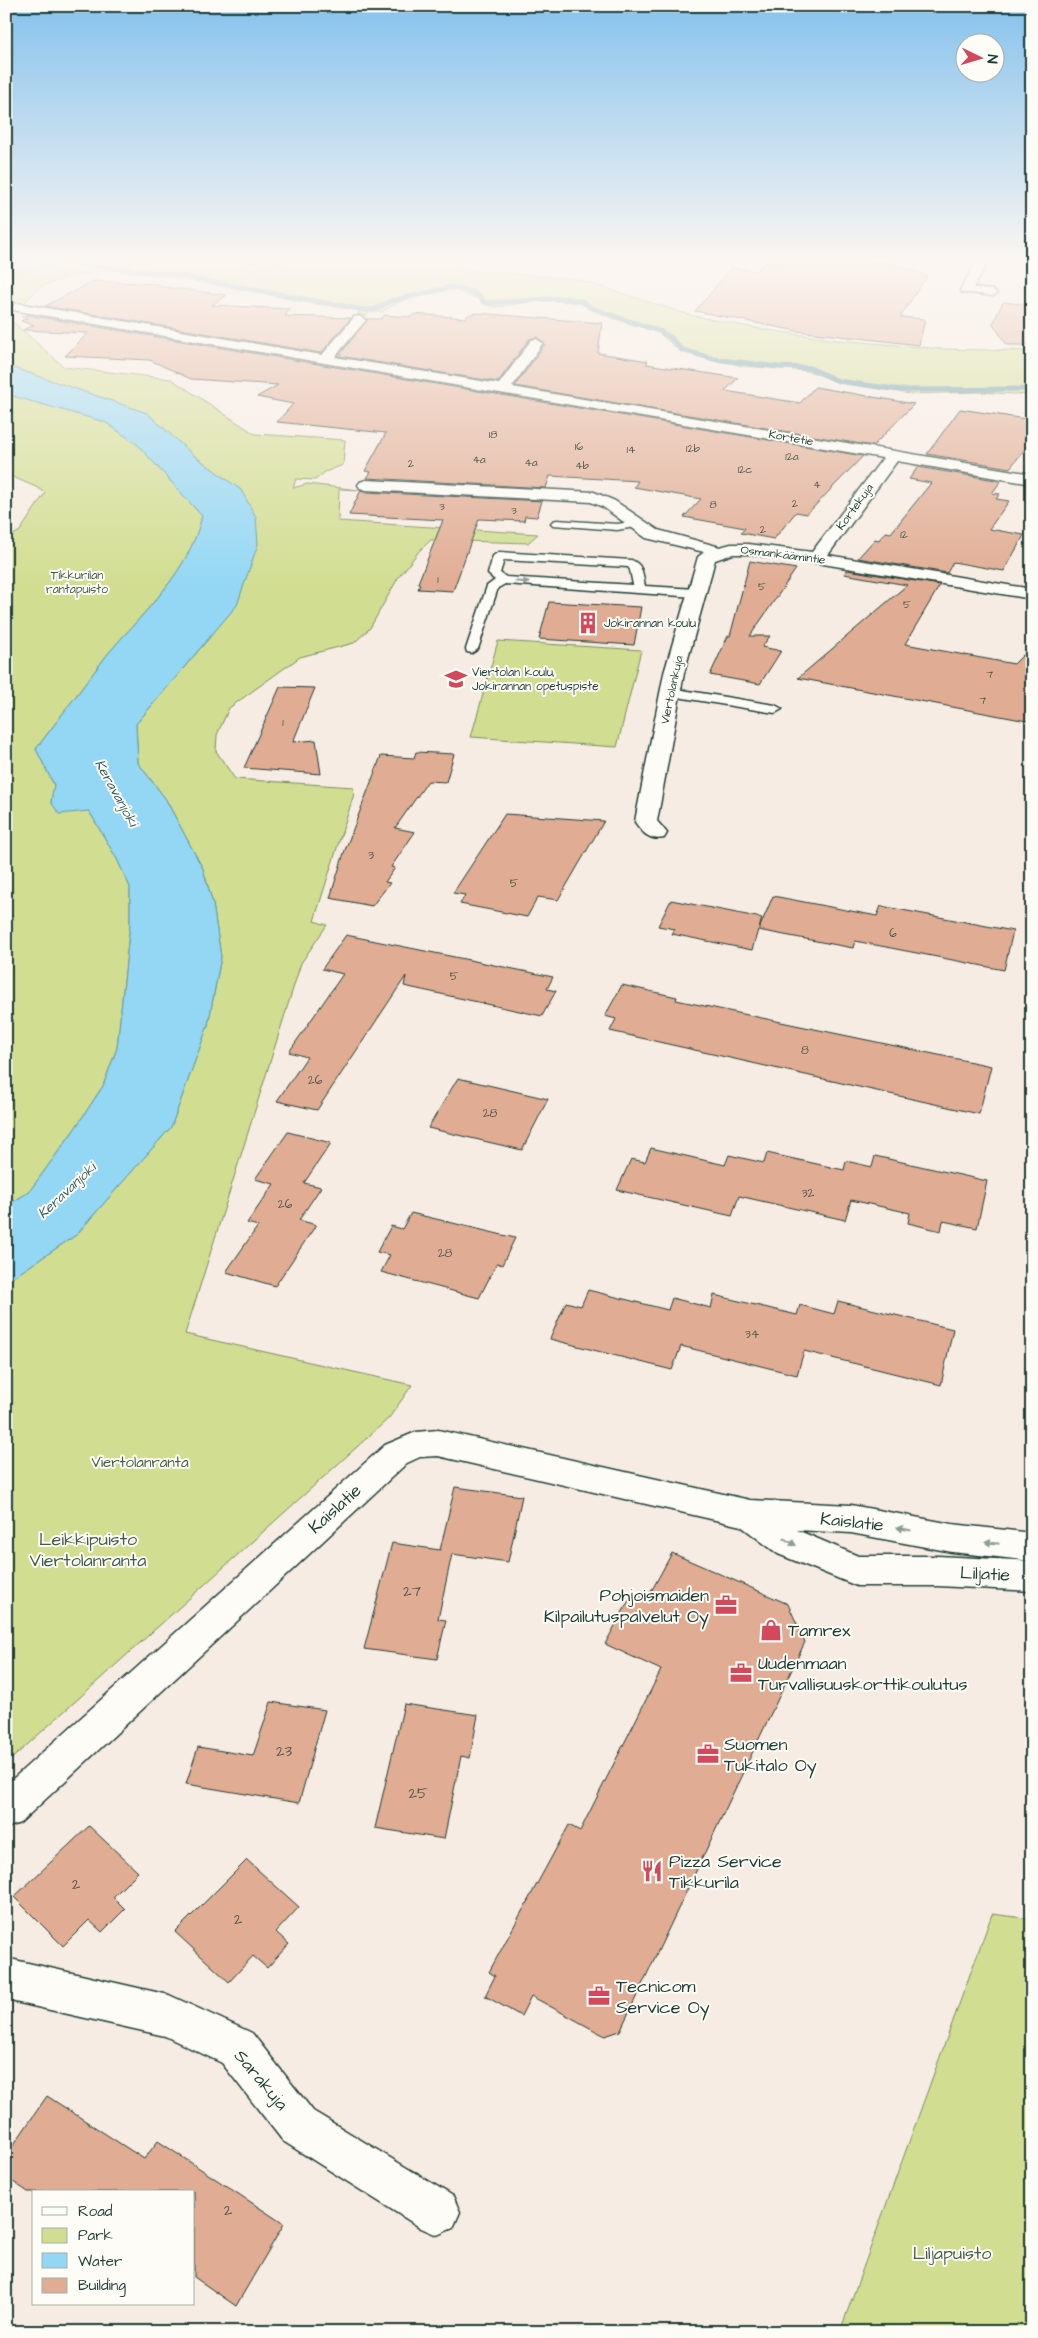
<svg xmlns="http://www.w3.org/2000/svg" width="1038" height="2338" viewBox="0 0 1038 2338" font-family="'Architects Daughter',sans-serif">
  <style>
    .green { fill: #d1dd90; stroke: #788d62 }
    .water { fill: #93d7f4; stroke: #6599a7 }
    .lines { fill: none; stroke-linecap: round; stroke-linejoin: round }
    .stream { stroke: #6599a7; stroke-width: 5 }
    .building { fill: #e0ac93; stroke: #1f3d34 }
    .lane-casing { stroke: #1f3d34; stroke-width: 3 }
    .street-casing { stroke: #1f3d34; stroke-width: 3 }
    .lane { fill: #fdfcf7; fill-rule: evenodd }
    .street { fill: #fdfcf7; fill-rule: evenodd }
    .oneway { fill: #8e9c96 }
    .labels { text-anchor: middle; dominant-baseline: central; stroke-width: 4; stroke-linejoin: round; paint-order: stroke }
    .far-number-label { font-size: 11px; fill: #4f594c }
    .far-street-label { font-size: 12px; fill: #1f3d34; stroke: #fdfcf7 }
    .far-park-label { font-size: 12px; fill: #435d46; stroke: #fdfcf7 }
    .far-poi-label { font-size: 12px; fill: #1f3d34; stroke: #fdfcf7; text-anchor: start }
    .number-label { font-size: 12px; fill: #4f594c }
    .far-water-label { font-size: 14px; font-style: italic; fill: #365c5a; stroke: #fdfcf7 }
    .park-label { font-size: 15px; fill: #435d46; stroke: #fdfcf7 }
    .near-number-label { font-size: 15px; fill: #4f594c }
    .near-street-label { font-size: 18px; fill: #1f3d34; stroke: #fdfcf7 }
    .near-park-label { font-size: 18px; fill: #435d46; stroke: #fdfcf7 }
    .near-poi-label { font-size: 18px; fill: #1f3d34; stroke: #fdfcf7; text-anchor: start }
  </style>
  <rect width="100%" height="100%" fill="#f7ece3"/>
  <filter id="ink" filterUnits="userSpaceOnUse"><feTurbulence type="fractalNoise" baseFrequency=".02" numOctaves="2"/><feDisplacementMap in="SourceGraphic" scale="10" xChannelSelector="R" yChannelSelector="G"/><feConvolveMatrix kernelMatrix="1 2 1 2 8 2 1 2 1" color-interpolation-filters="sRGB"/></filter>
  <g filter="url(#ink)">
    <path class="green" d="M 79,262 L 455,262 L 455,269 L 577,279 L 690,315 L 760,329 L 838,340 L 942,349 L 1032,351 L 1032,395 L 978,392 L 911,394 L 840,383 L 809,371 L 743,366 L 680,351 L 659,333 L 612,318 L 579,303 L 546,300 L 495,307 L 482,304 L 480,300 L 454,290 L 445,290 L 403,300 L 381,312 L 369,312 L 367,316 L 358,314 L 361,310 L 345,307 L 306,303 L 228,285 L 167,275 L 109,270 L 68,277 L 40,287 L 23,304 L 6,312 L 6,274 Z
      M 6,316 L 64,367 L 171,379 L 255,434 L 345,440 L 343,465 L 325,472 L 315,480 L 296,479 L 293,488 L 307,484 L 359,490 L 339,489 L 338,521 L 538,534 L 528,543 L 431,540 L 420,550 L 398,578 L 370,628 L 354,643 L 300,657 L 229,708 L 217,735 L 216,751 L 235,779 L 353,787 L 354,794 L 314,921 L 327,925 L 301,963 L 185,1334 L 412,1385 L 389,1418 L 6,1764 L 6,1282 L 76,1235 L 171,1127 L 208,1025 L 221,957 L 213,904 L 203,869 L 165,798 L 138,763 L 136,724 L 210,637 L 241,490 L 192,454 L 147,413 L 11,367 L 6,361 Z
      M 6,394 L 105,422 L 137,444 L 202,516 C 189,573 144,611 107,655 C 83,686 60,718 36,749 L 54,785 L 51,802 L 89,811 L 117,859 L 130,887 L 130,924 L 117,1048 L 103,1086 L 74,1130 L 29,1192 L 6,1206 L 6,539 L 20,531 L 45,493 L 38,488 L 6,474 Z
      M 498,641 L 641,650 L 617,747 L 471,737 Z
      M 992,1914 L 1032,1919 L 1032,2332 L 886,2332 L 842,2326 Z"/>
    <path class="water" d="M 6,262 L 79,262 L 6,274 Z
      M 6,361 L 11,367 L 147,413 L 192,454 L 241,490 L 256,517 L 258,544 L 237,605 L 136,724 L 138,763 L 165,798 L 203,869 L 213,904 L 221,957 L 208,1025 L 171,1127 L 76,1235 L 6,1282 L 6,1206 L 29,1192 L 74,1130 L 103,1086 L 117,1048 L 130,924 L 130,887 L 117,859 L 89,811 L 59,814 L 51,802 L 54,785 L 36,749 C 60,718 83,686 107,655 C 144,611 189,573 202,516 L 137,444 L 105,422 L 6,394 Z"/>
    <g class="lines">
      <path class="stream" d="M 65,262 L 172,275 L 365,310 L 374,310 L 391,301 L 452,287 L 475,293 L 486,303 L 563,298 L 582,301 L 591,308 L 659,331 L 670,337 L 682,350 L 714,359 L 779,367 L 810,368 L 838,381 L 902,390 L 1032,389"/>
    </g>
    <path class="building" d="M 765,262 L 892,262 L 927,276 L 900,317 L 925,319 L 919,345 L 797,331 L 695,311 L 732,268 L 757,271 Z
      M 94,281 L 159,284 L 157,286 L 227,295 L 212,305 L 290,309 L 285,316 L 351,318 L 321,353 L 45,306 Z
      M 1003,302 L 1032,305 L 1032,345 L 1007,345 L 993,324 Z
      M 476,313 L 602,323 L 598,353 L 648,361 L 646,364 L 738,378 L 725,391 L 800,403 L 815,387 L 914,404 L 873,446 L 515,386 L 545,344 L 537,337 L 529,339 L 498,382 L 339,356 L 367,319 L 381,319 L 384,315 L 412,317 L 414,314 L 466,318 L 468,315 Z
      M 27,315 L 863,456 L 807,514 L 796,512 L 774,539 L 741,533 L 745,528 L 684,517 L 701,499 L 634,487 L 638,481 L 550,476 L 546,488 L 367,478 L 371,472 L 365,471 L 386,433 L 277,422 L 293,404 L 257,397 L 278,385 L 191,379 L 150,360 L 65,356 L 88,333 L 23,330 L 34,325 L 21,321 L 27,318 L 22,317 Z
      M 960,409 L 1032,420 L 1032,440 L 1010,468 L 927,454 Z
      M 918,467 L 1001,481 L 992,493 L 1000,494 L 996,499 L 1009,501 L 989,529 L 1024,535 L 1004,571 L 953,562 L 947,573 L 858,558 L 875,539 L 879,540 L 885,532 L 891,533 L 931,483 L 909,479 Z
      M 361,490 L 366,492 L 542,501 L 537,517 L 525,516 L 524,521 L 479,519 L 453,591 L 418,589 L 420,584 L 418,583 L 443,520 L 349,515 Z
      M 750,561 L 796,569 L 750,636 L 770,636 L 762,647 L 781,651 L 760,684 L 710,675 L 728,636 L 730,636 Z
      M 847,570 L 940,585 L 905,644 L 1014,664 L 1032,646 L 1032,722 L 798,678 L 907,585 L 844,574 Z
      M 549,602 L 641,607 L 634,645 L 539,639 Z
      M 280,687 L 315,688 L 293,742 L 316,740 L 321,774 L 244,768 Z
      M 416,752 L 454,754 L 446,782 L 428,781 L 395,828 L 415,832 L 391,867 L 395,868 L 385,882 L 390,883 L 372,906 L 330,898 L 344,853 L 381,756 L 414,758 Z
      M 505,814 L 604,821 L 558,900 L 538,897 L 527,917 L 460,904 L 465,895 L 453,893 Z
      M 773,896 L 877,916 L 881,906 L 1013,931 L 1004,970 L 855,941 L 853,948 L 758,930 L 752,950 L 672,934 L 675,929 L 658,926 L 671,900 L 762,918 L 759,929 Z
      M 346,935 L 553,977 L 547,989 L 556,991 L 542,1016 L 404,986 L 406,976 L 317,1110 L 277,1101 L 307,1057 L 289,1052 L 343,974 L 322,969 Z
      M 622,985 L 677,997 L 676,1000 L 991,1066 L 979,1114 L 610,1031 L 616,1019 L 605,1016 Z
      M 458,1078 L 548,1099 L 522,1150 L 428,1128 Z
      M 288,1132 L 331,1143 L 304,1183 L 321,1187 L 299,1220 L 316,1225 L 275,1286 L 226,1272 L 258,1226 L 247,1223 L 274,1184 L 255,1179 Z
      M 651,1148 L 725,1165 L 729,1155 L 764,1163 L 767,1153 L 844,1170 L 846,1161 L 872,1167 L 875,1156 L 987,1181 L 977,1228 L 943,1221 L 941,1231 L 908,1223 L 910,1213 L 851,1200 L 845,1220 L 739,1196 L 732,1216 L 617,1190 L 631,1159 L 645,1162 Z
      M 411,1213 L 515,1238 L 502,1265 L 497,1263 L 479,1298 L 381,1272 L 390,1255 L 377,1252 L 391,1226 L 402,1229 Z
      M 588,1290 L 668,1310 L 672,1298 L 711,1308 L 714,1295 L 797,1315 L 800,1305 L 834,1314 L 838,1301 L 953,1329 L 941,1385 L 804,1351 L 797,1375 L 681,1346 L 672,1370 L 550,1339 L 566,1302 L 581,1306 Z
      M 455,1487 L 522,1496 L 508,1562 L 452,1554 L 438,1619 L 446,1620 L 437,1659 L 364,1649 L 392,1543 L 440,1550 Z
      M 672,1553 L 788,1604 L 805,1642 L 620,2031 L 605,2036 L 531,1996 L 521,2016 L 485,1996 L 495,1976 L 489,1972 L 569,1825 L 580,1831 L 661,1670 L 605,1644 L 633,1593 L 647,1599 Z
      M 271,1702 L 325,1710 L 299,1803 L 186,1784 L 198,1747 L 253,1756 Z
      M 404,1704 L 478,1715 L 470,1758 L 461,1756 L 444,1839 L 375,1828 Z
      M 89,1826 L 138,1872 L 113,1897 L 125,1909 L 102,1932 L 89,1920 L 63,1946 L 14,1897 Z
      M 247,1860 L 299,1907 L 276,1932 L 289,1944 L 267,1968 L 253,1956 L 229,1982 L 175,1932 Z
      M 47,2096 L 144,2159 L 158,2141 L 284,2224 L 236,2306 L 194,2277 L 194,2192 L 28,2192 L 6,2177 L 6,2156 Z"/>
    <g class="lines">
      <g class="lane-casing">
        <path id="lane" d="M 966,287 L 993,290 L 997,293 L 993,296 L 963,292 L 962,290 Z
          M 557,520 L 617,524 L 637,521 L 643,524 L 641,526 L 617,530 L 553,525 L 551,523 L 553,521 Z
          M 499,552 L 631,560 C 643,564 643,575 645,586 L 696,589 L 702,593 L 696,597 L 505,584 L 498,588 L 478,649 L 472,653 L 467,652 L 466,649 L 487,586 L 495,580 L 488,574 L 493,556 ZM 504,560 L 628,567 L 630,570 L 633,585 L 506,577 L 500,573 Z
          M 670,688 L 775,705 L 782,709 L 775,713 L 665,695 L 663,692 L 665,689 Z"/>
      </g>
      <g class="street-casing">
        <path id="street" d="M 976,262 L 988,262 L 970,293 L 962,293 L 960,290 Z
          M 17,303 L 322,355 L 354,317 L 359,316 L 366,320 L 335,357 L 499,384 L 531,340 L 536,339 L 543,343 L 512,387 L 1032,474 L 1032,484 L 897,461 L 828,555 L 1032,589 L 1032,599 L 817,563 L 748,554 L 733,554 L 715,560 L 684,673 L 658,816 L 657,821 L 667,833 L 664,838 C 649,841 643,833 635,822 L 636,816 L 664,673 L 698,557 L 704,552 L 646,538 L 603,507 L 591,502 L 366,490 L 360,488 L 358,485 L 360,482 L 366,480 L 594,492 L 615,501 L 658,530 L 720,547 L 731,544 L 748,544 L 812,552 L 883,458 L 12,310 L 11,307 Z
          M 438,1430 L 750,1500 L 851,1505 L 952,1524 L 1032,1533 L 1032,1561 L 952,1552 L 851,1533 L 797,1530 L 858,1556 L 938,1556 L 1032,1561 L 1032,1591 L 938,1586 L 857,1586 L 778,1554 L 741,1526 L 438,1456 L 420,1457 L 407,1463 L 20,1823 L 6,1828 L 6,1785 L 385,1445 L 416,1432 Z
          M 6,1958 L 169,1995 L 252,2033 L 313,2111 L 453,2196 L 460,2212 L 453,2228 L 437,2235 L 421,2228 L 283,2141 L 222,2063 L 165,2036 L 6,2000 Z"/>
      </g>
      <use href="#lane" class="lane"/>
      <use href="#street" class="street"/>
    </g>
    <defs><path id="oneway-solid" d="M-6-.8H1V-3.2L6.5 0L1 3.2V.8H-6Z" transform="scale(1.25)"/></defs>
    <g class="oneway">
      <use href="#oneway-solid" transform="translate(522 582) rotate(5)"/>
      <use href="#oneway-solid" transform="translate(904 1529) rotate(-169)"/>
      <use href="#oneway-solid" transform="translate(790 1542) rotate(30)"/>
      <use href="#oneway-solid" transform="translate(992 1543) rotate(-174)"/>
    </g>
  </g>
  <linearGradient id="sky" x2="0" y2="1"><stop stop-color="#86c2ed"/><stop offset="0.44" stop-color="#fbf6f2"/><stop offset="1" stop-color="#fbf6f2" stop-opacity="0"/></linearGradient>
  <rect width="1038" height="589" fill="url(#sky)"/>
  <defs>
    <g id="building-bare" transform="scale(1.725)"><path d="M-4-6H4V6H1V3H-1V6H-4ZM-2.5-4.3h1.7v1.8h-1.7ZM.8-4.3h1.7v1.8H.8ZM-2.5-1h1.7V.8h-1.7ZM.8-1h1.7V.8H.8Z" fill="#d1495b" stroke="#fdfcf7" stroke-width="2.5" paint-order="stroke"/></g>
    <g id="school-bare" transform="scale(1.725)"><path d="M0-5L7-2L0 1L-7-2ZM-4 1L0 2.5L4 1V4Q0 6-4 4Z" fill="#d1495b" stroke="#fdfcf7" stroke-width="2.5" paint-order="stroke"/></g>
    <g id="office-bare" transform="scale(1.725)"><path d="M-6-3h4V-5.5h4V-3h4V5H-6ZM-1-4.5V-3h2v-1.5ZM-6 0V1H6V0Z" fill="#d1495b" stroke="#fdfcf7" stroke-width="2.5" paint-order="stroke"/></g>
    <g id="shop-bare" transform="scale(1.725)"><path d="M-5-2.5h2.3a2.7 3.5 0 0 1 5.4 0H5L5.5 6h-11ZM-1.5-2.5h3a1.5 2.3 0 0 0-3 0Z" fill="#d1495b" stroke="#fdfcf7" stroke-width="2.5" paint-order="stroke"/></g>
    <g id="restaurant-bare" transform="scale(1.725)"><path d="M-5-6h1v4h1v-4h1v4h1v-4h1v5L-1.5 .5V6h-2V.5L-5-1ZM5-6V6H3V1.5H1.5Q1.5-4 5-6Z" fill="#d1495b" stroke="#fdfcf7" stroke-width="2.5" paint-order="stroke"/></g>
  </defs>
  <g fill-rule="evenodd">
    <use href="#building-bare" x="588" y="623"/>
    <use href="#school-bare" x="456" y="679"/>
    <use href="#office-bare" x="726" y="1605"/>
    <use href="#shop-bare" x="771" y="1630"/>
    <use href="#office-bare" x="741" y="1673"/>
    <use href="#office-bare" x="708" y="1754"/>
    <use href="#restaurant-bare" x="652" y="1871"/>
    <use href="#office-bare" x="599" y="1996"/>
  </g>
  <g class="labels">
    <g class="far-number-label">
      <text x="493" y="434">18</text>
      <text x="579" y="446">16</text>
      <text x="693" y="448">12b</text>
      <text x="631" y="449">14</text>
      <text x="792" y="456">12a</text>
      <text x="479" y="459">4a</text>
      <text x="531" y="462">4a</text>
      <text x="411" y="463">2</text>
      <text x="582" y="465">4b</text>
      <text x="745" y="469">12c</text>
      <text x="817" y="484">4</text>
      <text x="795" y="503">2</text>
      <text x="713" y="504">8</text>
      <text x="442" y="506">3</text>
      <text x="514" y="510">3</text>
      <text x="763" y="529">2</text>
      <text x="904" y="534">12</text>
      <text x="438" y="579">1</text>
      <text x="762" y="586">5</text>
      <text x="907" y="604">5</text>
      <text x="990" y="674">7</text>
      <text x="983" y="700">7</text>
      <text x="283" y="722">1</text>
    </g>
    <g class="far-street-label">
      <text transform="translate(791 438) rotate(10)">Kortetie</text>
      <text transform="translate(855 507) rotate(-54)">Kortekuja</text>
      <text transform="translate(783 555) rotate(7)">Osmankäämintie</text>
      <text transform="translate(672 690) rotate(-78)">Viertolankuja</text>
    </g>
    <g class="far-park-label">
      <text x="77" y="575">Tikkurilan<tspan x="77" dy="14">rantapuisto</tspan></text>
    </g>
    <g class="far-poi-label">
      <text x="604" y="623">Jokirannan koulu</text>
      <text x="472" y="672">Viertolan koulu,<tspan x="472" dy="14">Jokirannan opetuspiste</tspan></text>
    </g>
    <g class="number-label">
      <text x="371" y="855">3</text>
      <text x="514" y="883">5</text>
      <text x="893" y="933">6</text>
      <text x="454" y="976">5</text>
      <text x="805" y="1050">8</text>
      <text x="315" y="1080">26</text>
      <text x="490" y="1113">28</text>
      <text x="808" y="1193">32</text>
      <text x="285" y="1204">26</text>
      <text x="445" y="1253">28</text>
      <text x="752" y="1334">34</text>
    </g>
    <g class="far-water-label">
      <text transform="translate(116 793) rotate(61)">Keravanjoki</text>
      <text transform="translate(67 1191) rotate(-43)">Keravanjoki</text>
    </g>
    <g class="park-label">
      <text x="140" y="1462">Viertolanranta</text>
    </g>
    <g class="near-number-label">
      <text x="412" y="1591">27</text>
      <text x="284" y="1751">23</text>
      <text x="418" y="1793">25</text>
      <text x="76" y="1884">2</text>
      <text x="238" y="1919">2</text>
      <text x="228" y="2210">2</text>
    </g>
    <g class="near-street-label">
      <text transform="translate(335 1509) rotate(-42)">Kaislatie</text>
      <text transform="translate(852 1522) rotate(6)">Kaislatie</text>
      <text transform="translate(985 1574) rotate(3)">Liljatie</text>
      <text transform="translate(261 2080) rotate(50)">Sarakuja</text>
    </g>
    <g class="near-park-label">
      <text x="88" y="1539">Leikkipuisto<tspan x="88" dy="21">Viertolanranta</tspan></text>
      <text x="952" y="2253">Liljapuisto</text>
    </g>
    <g class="near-poi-label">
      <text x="709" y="1595" text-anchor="end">Pohjoismaiden<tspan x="709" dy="21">Kilpailutuspalvelut Oy</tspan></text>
      <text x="788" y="1630">Tamrex</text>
      <text x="758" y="1663">Uudenmaan<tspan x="758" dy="21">Turvallisuuskorttikoulutus</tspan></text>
      <text x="724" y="1744">Suomen<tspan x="724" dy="21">Tukitalo Oy</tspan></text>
      <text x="669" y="1861">Pizza Service<tspan x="669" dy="21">Tikkurila</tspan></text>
      <text x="616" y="1986">Tecnicom<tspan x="616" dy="21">Service Oy</tspan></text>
    </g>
  </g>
  <rect width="1038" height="2338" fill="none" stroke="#fdfcf7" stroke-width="25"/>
  <rect x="12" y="12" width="1013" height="2313" fill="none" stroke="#1f3d34" stroke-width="2" filter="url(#ink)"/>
  <rect x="32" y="2190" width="162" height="115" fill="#fdfcf7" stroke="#a4b0a9"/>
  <rect x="42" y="2207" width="25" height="8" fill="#fdfcf7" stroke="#a4b0a9"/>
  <text x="78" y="2216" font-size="15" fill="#1f3d34">Road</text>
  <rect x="42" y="2228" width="25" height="15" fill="#d1dd90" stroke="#a4b0a9"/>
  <text x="78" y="2240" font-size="15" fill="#1f3d34">Park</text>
  <rect x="42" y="2253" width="25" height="15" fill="#93d7f4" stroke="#a4b0a9"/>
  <text x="78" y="2266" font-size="15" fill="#1f3d34">Water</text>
  <rect x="42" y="2278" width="25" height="15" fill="#e0ac93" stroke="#a4b0a9"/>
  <text x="78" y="2290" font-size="15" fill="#1f3d34">Building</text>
  <g transform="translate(980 58) rotate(95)"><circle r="24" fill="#fdfcf7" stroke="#a4b0a9"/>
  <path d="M0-4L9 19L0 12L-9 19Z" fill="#d1495b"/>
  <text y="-8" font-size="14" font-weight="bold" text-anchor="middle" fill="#1f3d34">N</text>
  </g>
</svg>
